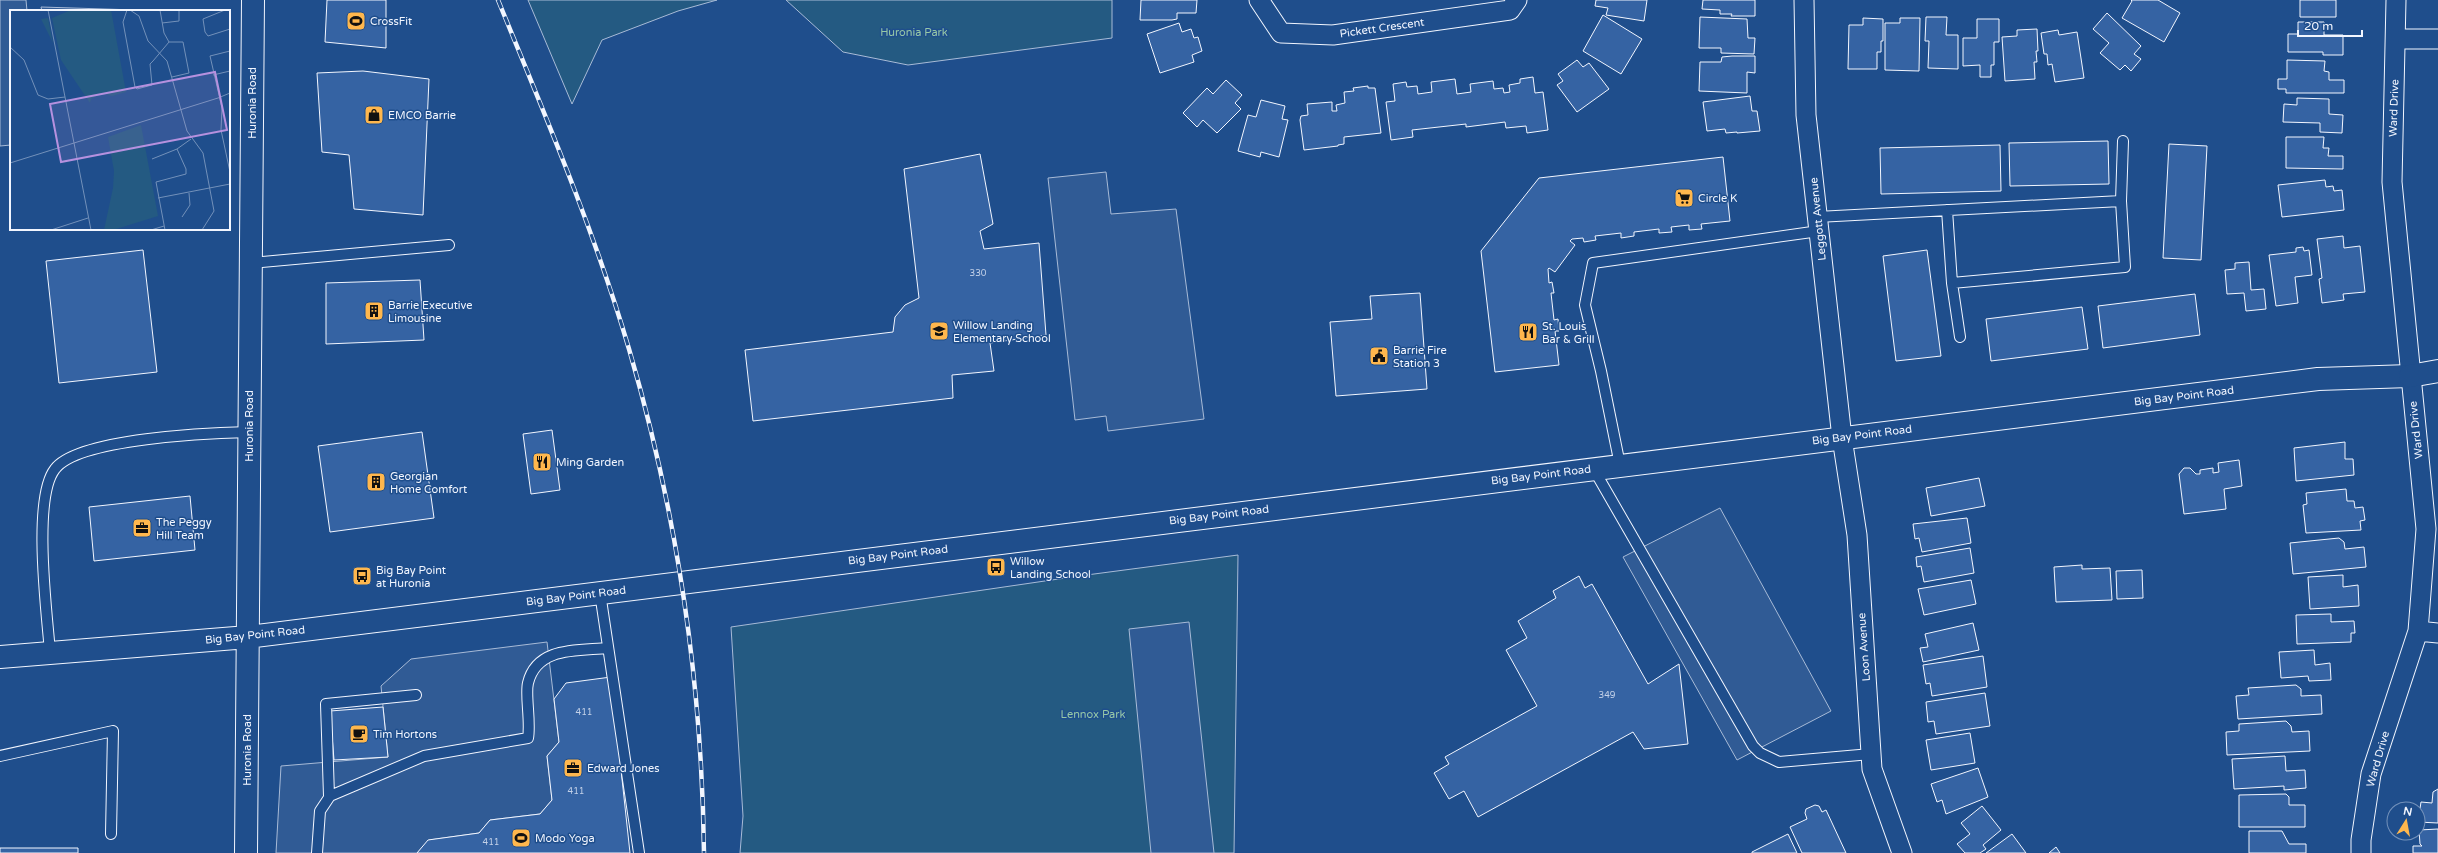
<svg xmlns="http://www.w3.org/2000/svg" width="2438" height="853" viewBox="0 0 2438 853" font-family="'Varela Round',sans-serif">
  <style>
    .green { fill: #245a82; stroke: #a8bbd7 }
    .parking { fill: #305b95; stroke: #a8bbd7 }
    .building { fill: #3563a3; stroke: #f2f6ff }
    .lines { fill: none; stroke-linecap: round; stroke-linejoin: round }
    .lane-casing { stroke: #f2f6ff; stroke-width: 12 }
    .street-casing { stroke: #f2f6ff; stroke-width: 21 }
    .secondary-casing { stroke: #f2f6ff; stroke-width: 24 }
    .primary-casing { stroke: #f2f6ff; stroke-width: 24 }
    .lane { stroke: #1f4e8c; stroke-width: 10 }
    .street { stroke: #1f4e8c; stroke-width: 19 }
    .secondary { stroke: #1f4e8c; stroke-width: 22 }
    .primary { stroke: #1f4e8c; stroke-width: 22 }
    .rail-casing { stroke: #f2f6ff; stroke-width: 4.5 }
    .rail { stroke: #1f4e8c; stroke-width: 3; stroke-dasharray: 9; stroke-linecap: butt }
    .labels { text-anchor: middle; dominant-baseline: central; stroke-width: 3; stroke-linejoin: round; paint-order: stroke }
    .number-label { font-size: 9px; fill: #c3d1e8 }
    .poi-label { font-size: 11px; fill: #f2f6ff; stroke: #1f4e8c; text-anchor: start }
    .street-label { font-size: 11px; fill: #f2f6ff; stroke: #1f4e8c }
    .park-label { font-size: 11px; fill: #97c8a6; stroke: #1f4e8c }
    .inset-road { fill: none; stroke: #7391ba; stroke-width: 1 }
    .view { fill: #b691df; fill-opacity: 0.15; stroke: #b691df; stroke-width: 2 }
    .inset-edge { fill: none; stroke: #f2f6ff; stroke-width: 2 }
  </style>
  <rect width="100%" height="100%" fill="#1f4e8c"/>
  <path class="green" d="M 528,0 L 717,0 L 678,11 L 602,40 L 572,104 Z
    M 786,0 L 1112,0 L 1112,38 L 908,65 L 843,52 Z
    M 1238,555 L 1234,853 L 740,853 L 743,816 L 731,627 L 1079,576 Z"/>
  <path class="parking" d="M 0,0 L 26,0 L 27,11 L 11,11 L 11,145 L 0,146 Z
    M 41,7 L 136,10 L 136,11 L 42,11 Z
    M 1106,172 L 1111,214 L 1176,209 L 1204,419 L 1108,431 L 1106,416 L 1075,420 L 1048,178 Z
    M 1720,508 L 1831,711 L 1737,760 L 1623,557 Z
    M 1189,622 L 1214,853 L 1151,853 L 1129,629 Z
    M 547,642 L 559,742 L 547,756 L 552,800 L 540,814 L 490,820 L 479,833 L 429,840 L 417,853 L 276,853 L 281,766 L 388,757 L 381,686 L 411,659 Z"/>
  <path class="building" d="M 327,0 L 386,0 L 386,48 L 325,42 Z
    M 1141,0 L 1197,0 L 1196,13 L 1177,13 L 1177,19 L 1172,20 L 1140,20 Z
    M 1596,0 L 1647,0 L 1644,21 L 1606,15 L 1608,8 L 1595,6 Z
    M 1703,0 L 1755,0 L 1755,16 L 1731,16 L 1732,14 L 1720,14 L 1720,10 L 1702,9 Z
    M 2131,0 L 2158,0 L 2180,13 L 2164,42 L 2122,18 L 2132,1 Z
    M 2300,0 L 2336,0 L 2336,17 L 2300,17 Z
    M 136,10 L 209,11 L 136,11 Z
    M 2107,13 L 2141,46 L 2134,54 L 2141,59 L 2131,71 L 2125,65 L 2120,70 L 2100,53 L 2109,43 L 2093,29 Z
    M 1603,15 L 1642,39 L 1621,74 L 1583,51 Z
    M 1700,17 L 1747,19 L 1748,38 L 1755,38 L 1754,54 L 1721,53 L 1721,48 L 1699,48 Z
    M 1926,17 L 1947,17 L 1946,35 L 1958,35 L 1958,69 L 1928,68 L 1929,41 L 1925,41 Z
    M 1863,18 L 1883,19 L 1883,41 L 1881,41 L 1881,52 L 1877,52 L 1877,69 L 1848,69 L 1849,25 L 1863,25 Z
    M 1900,18 L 1920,18 L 1919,71 L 1885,70 L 1885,23 L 1900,23 Z
    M 1977,19 L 1999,19 L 1999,42 L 1994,42 L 1994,65 L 1991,65 L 1991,77 L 1980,77 L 1980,65 L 1963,66 L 1963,38 L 1977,38 Z
    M 2298,22 L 2324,22 L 2324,35 L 2343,35 L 2343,55 L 2323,55 L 2323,52 L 2288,52 L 2288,34 L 2298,34 Z
    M 1179,23 L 1182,32 L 1191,29 L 1194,38 L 1198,37 L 1202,51 L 1192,55 L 1194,62 L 1160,73 L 1147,34 Z
    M 2037,29 L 2038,51 L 2036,51 L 2037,62 L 2034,62 L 2035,79 L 2005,81 L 2002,37 L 2017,36 L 2017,30 Z
    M 2058,30 L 2059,35 L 2077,32 L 2084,78 L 2055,82 L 2052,64 L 2048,65 L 2047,54 L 2044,54 L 2041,33 Z
    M 1732,56 L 1755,56 L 1755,73 L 1747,72 L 1747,93 L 1699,91 L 1700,62 L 1721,62 L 1722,57 Z
    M 1577,60 L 1583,67 L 1589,63 L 1609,89 L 1577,112 L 1557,85 L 1563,81 L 1558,74 Z
    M 2287,60 L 2325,61 L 2324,71 L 2329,72 L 2329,80 L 2344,80 L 2344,93 L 2286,93 L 2286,89 L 2278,89 L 2278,79 L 2287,79 Z
    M 363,71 L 429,79 L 423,215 L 354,209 L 349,155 L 322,152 L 317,73 Z
    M 1533,77 L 1535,93 L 1543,92 L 1548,130 L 1527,133 L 1526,126 L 1506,128 L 1505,122 L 1466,127 L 1466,124 L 1412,130 L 1413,137 L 1391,140 L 1386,102 L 1395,101 L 1393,84 L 1406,82 L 1407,87 L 1417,86 L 1418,94 L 1432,92 L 1431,82 L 1455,79 L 1457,94 L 1471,92 L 1470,84 L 1493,81 L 1494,89 L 1503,88 L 1504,93 L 1510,92 L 1509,85 L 1520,83 L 1520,79 Z
    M 1226,80 L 1242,95 L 1235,103 L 1241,109 L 1217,133 L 1203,120 L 1197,127 L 1183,113 L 1207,88 L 1213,94 Z
    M 1368,86 L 1368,88 L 1375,88 L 1381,133 L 1344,137 L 1344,144 L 1338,145 L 1338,146 L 1304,150 L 1300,120 L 1301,116 L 1308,115 L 1307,104 L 1332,102 L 1332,111 L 1337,111 L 1336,105 L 1345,103 L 1344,92 L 1354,91 L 1353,88 Z
    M 1750,96 L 1752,111 L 1757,111 L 1760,131 L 1737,133 L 1737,132 L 1726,133 L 1725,129 L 1707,131 L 1703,102 Z
    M 2297,98 L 2329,99 L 2329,114 L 2343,115 L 2342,133 L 2320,132 L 2320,123 L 2283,122 L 2284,104 L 2297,105 Z
    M 1261,100 L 1285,106 L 1282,119 L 1288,120 L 1279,157 L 1261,152 L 1260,157 L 1238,151 L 1248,115 L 1256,117 Z
    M 2286,137 L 2324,137 L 2323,148 L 2329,148 L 2328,156 L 2343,156 L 2343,169 L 2286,168 Z
    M 2108,141 L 2109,184 L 2010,186 L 2009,143 Z
    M 2169,144 L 2207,146 L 2201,260 L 2163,258 Z
    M 2000,145 L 2001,191 L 1881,194 L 1880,148 Z
    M 980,154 L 993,224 L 980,231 L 984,249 L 1039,243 L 1046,335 L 990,343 L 994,371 L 952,375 L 953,398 L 753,421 L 745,350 L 893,332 L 895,317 L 905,305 L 919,298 L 904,169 Z
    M 1723,157 L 1730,221 L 1701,224 L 1702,229 L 1689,230 L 1689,225 L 1671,227 L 1672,232 L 1659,233 L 1659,229 L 1634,232 L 1634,236 L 1621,238 L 1621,233 L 1595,236 L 1596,240 L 1584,242 L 1583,238 L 1572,239 L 1570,241 L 1575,245 L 1555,272 L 1549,268 L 1548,269 L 1549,283 L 1552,282 L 1554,293 L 1551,293 L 1554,320 L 1558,319 L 1559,331 L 1555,331 L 1559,365 L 1495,372 L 1481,251 L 1539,178 Z
    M 2325,180 L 2326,187 L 2333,186 L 2334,191 L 2342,190 L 2344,210 L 2282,217 L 2278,185 Z
    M 2343,236 L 2344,248 L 2360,246 L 2365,292 L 2343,294 L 2344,300 L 2322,303 L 2319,279 L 2322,278 L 2317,239 Z
    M 2303,247 L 2304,251 L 2309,250 L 2312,275 L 2295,277 L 2298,303 L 2276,306 L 2269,255 L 2296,252 L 2296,248 Z
    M 143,250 L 157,372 L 59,383 L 46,261 Z
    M 1927,250 L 1941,356 L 1896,361 L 1883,256 Z
    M 2249,262 L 2251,290 L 2264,289 L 2266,309 L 2246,311 L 2244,293 L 2227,294 L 2225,270 L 2235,269 L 2235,263 Z
    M 420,280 L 424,340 L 326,344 L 326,283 Z
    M 1420,293 L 1427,389 L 1336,396 L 1330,322 L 1372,319 L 1370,296 Z
    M 2195,294 L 2200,335 L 2103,348 L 2098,306 Z
    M 2082,307 L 2088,349 L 1991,361 L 1986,319 Z
    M 552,430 L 560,490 L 531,494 L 523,434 Z
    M 422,432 L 434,518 L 330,532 L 318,446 Z
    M 2345,442 L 2345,459 L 2353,459 L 2354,475 L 2296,481 L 2294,448 Z
    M 2239,460 L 2242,486 L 2224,489 L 2226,509 L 2184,514 L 2179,474 L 2184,468 L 2190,468 L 2196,474 L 2200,474 L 2200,470 L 2213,468 L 2213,473 L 2219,472 L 2218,463 Z
    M 1979,478 L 1985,506 L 1931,516 L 1926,488 Z
    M 2346,489 L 2347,501 L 2354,501 L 2355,508 L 2363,507 L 2365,520 L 2360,521 L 2361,530 L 2306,533 L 2303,505 L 2307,504 L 2306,493 Z
    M 190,496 L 195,550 L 94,561 L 89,507 Z
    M 1967,518 L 1971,543 L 1922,552 L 1919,538 L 1915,539 L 1913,524 Z
    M 2339,538 L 2344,542 L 2345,549 L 2364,547 L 2366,567 L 2293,574 L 2290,543 Z
    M 1970,548 L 1974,573 L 1924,582 L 1921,566 L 1917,567 L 1916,557 Z
    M 2082,565 L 2082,569 L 2110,568 L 2112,600 L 2056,602 L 2054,567 Z
    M 2142,570 L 2143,598 L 2117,599 L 2116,571 Z
    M 2343,575 L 2343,587 L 2358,585 L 2359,606 L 2310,609 L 2308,577 Z
    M 1579,576 L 1585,588 L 1592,584 L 1648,684 L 1679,664 L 1688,744 L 1644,749 L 1633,732 L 1478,817 L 1464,791 L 1449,799 L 1434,773 L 1449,764 L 1445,757 L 1537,706 L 1506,650 L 1527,638 L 1518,621 L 1556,598 L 1553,591 Z
    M 1971,580 L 1976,604 L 1924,615 L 1918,589 Z
    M 2331,614 L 2331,622 L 2354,621 L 2355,633 L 2351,633 L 2351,642 L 2297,644 L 2296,615 Z
    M 1973,623 L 1979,650 L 1923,662 L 1920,648 L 1928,647 L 1925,634 Z
    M 2314,650 L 2315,665 L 2330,663 L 2331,680 L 2309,681 L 2308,676 L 2281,678 L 2279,652 Z
    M 1983,656 L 1987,687 L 1932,696 L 1930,683 L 1926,684 L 1923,665 Z
    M 611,677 L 630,853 L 417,853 L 428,840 L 479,833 L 490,820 L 540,814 L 552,800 L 547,756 L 559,742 L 554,699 L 566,683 Z
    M 2296,685 L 2301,689 L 2301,696 L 2321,695 L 2322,714 L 2238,719 L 2236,696 L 2249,695 L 2248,688 Z
    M 1985,693 L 1990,726 L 1936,734 L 1934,721 L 1928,722 L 1926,702 Z
    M 383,707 L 388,757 L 334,760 L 330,711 Z
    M 2286,721 L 2291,726 L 2292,732 L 2309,731 L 2310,751 L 2227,755 L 2226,732 L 2239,731 L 2239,724 Z
    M 1970,733 L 1975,763 L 1931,770 L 1926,740 Z
    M 2285,756 L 2286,771 L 2305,770 L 2306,788 L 2284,790 L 2284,786 L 2234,789 L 2232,759 Z
    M 1978,768 L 1988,797 L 1946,814 L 1942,800 L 1937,802 L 1931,784 Z
    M 2438,789 L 2438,823 L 2418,822 L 2421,802 L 2432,803 L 2433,792 Z
    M 2286,794 L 2289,797 L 2289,805 L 2305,805 L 2305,827 L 2239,827 L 2239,795 Z
    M 1815,805 L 1819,806 L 1822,812 L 1826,810 L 1846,853 L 1802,853 L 1790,827 L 1807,819 L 1805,813 L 1806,809 Z
    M 1982,806 L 2001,830 L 1983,845 L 1986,849 L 1980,853 L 1965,853 L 1957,844 L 1970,834 L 1961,823 Z
    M 2438,829 L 2438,853 L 2413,853 L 2413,846 L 2422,846 L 2420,844 L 2419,830 Z
    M 2249,831 L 2282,831 L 2289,844 L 2306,844 L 2306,853 L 2249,853 Z
    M 1788,834 L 1797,853 L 1752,853 L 1752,852 Z
    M 2012,834 L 2026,853 L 1986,853 Z
    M 2056,847 L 2060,853 L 2049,853 Z
    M 0,848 L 78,848 L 78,853 L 0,853 Z"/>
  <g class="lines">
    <g class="lane-casing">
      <path id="lane" d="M 2121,201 L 2123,141
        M 1817,217 L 2121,201 L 2125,267 L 1952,283 L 1947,210
        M 251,263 L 449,245
        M 1952,283 L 1960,337
        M 1620,465 L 1601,371 L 1585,305 L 1593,263 L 1819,231
        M 1593,468 L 1753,746 L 1760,753 L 1779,762 L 1871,754
        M 600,593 L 639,853
        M 50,652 C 47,614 32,498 55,469 C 78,438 211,433 249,432
        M 0,756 L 113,731 L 111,834
        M 329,796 L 326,704 L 416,695
        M 317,853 L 320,811 L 330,796 L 424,756 L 528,738 C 531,722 525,695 528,683 C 537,646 579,651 608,648"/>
    </g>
    <g class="street-casing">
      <path id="street" d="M 1259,0 L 1281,33 L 1333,35 L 1510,10 L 1517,0
        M 1804,0 L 1806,115 L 1842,438 L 1857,535 L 1872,769 L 1902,853
        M 2397,39 L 2438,39
        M 2418,631 L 2438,633
        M 2361,853 L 2361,840 L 2371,774 L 2418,631 L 2426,529 L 2392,182 L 2396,0"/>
    </g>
    <g class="secondary-casing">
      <path id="secondary" d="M 0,657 L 248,637 L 2318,379 L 2410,376
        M 246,853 L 253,0"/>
    </g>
    <g class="primary-casing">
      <path id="primary" d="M 2410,376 L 2438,371"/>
    </g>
    <use href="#lane" class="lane"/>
    <use href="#street" class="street"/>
    <use href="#secondary" class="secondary"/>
    <use href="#primary" class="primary"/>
    <g class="rail-casing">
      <path id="rail" d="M 498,0 C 545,115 594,230 629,349 C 677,513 702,683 704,853"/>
    </g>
    <use href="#rail" class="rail"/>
  </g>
  <defs>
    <g id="stadium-square" transform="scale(1)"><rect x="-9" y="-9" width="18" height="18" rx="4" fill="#ffb74d" stroke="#1f4e8c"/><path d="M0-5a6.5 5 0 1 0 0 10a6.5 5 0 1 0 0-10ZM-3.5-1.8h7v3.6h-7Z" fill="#111"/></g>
    <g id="shop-square" transform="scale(1)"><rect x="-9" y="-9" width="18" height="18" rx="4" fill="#ffb74d" stroke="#1f4e8c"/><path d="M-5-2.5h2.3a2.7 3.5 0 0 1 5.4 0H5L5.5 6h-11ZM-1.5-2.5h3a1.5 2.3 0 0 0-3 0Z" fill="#111"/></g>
    <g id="supermarket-square" transform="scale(1)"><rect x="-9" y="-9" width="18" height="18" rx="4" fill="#ffb74d" stroke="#1f4e8c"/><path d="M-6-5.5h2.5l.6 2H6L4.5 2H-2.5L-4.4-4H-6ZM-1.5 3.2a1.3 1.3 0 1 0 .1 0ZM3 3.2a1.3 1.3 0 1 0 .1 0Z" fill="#111"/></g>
    <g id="building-square" transform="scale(1)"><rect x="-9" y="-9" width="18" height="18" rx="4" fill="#ffb74d" stroke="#1f4e8c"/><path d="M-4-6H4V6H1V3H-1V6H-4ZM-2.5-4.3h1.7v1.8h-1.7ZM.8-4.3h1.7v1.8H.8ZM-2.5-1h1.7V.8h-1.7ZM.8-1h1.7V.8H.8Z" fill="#111"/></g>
    <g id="school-square" transform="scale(1)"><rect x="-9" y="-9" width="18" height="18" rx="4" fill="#ffb74d" stroke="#1f4e8c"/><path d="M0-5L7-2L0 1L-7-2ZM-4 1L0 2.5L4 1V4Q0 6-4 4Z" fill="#111"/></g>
    <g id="restaurant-square" transform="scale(1)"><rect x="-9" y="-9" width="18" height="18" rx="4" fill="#ffb74d" stroke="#1f4e8c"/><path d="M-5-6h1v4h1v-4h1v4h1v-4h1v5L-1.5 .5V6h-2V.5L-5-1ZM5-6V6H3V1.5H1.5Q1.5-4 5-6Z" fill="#111"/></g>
    <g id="civic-square" transform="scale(1)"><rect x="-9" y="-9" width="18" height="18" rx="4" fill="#ffb74d" stroke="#1f4e8c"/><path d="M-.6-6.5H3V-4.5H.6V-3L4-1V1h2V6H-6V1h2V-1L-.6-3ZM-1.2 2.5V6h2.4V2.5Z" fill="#111"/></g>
    <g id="office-square" transform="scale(1)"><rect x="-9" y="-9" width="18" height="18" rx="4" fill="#ffb74d" stroke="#1f4e8c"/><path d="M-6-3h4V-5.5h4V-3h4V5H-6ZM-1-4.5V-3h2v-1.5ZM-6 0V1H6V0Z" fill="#111"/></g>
    <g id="bus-square" transform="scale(1)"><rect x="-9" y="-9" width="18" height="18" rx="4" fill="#ffb74d" stroke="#1f4e8c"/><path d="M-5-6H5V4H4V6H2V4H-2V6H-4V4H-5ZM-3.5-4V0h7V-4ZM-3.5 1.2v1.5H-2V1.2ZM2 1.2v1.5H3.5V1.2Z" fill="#111"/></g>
    <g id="cafe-square" transform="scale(1)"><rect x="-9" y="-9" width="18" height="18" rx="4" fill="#ffb74d" stroke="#1f4e8c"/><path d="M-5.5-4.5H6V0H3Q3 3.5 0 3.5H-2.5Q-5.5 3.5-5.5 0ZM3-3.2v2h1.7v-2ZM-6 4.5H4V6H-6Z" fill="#111"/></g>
  </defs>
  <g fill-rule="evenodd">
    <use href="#stadium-square" x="356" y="21"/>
    <use href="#shop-square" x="374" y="115"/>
    <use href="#supermarket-square" x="1684" y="198"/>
    <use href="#building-square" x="374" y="311"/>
    <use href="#school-square" x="939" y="331"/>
    <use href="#restaurant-square" x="1528" y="332"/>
    <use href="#civic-square" x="1379" y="356"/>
    <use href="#restaurant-square" x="542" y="462"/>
    <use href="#building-square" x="376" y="482"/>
    <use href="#office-square" x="142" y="528"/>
    <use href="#bus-square" x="996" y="567"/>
    <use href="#bus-square" x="362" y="576"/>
    <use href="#cafe-square" x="359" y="734"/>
    <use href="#office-square" x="573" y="768"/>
    <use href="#stadium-square" x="521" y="838"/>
  </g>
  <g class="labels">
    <g class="number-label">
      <text x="978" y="273">330</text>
      <text x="1607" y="695">349</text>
      <text x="584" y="712">411</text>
      <text x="576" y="791">411</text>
      <text x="491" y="842">411</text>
    </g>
    <g class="poi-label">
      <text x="370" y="21">CrossFit</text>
      <text x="388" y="115">EMCO Barrie</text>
      <text x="1698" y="198">Circle K</text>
      <text x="388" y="305">Barrie Executive<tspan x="388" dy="13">Limousine</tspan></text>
      <text x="953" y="325">Willow Landing<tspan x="953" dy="13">Elementary School</tspan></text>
      <text x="1542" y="326">St. Louis<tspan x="1542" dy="13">Bar &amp; Grill</tspan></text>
      <text x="1393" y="350">Barrie Fire<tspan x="1393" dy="13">Station 3</tspan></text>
      <text x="556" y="462">Ming Garden</text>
      <text x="390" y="476">Georgian<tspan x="390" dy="13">Home Comfort</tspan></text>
      <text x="156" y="522">The Peggy<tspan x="156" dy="13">Hill Team</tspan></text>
      <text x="1010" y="561">Willow<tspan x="1010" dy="13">Landing School</tspan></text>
      <text x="376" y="570">Big Bay Point<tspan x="376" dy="13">at Huronia</tspan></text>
      <text x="373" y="734">Tim Hortons</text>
      <text x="587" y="768">Edward Jones</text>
      <text x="535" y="838">Modo Yoga</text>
    </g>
    <g class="street-label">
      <text transform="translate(1382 28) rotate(-8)">Pickett Crescent</text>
      <text transform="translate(252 103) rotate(-90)">Huronia Road</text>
      <text transform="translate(2394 108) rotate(-88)">Ward Drive</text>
      <text transform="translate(1818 219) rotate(-96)">Leggott Avenue</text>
      <text transform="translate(2184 396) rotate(-7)">Big Bay Point Road</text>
      <text transform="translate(249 426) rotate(-90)">Huronia Road</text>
      <text transform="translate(2416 430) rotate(-96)">Ward Drive</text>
      <text transform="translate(1862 435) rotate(-7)">Big Bay Point Road</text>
      <text transform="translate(1541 475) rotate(-7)">Big Bay Point Road</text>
      <text transform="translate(1219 515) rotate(-7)">Big Bay Point Road</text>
      <text transform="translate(898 555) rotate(-7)">Big Bay Point Road</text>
      <text transform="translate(576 596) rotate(-7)">Big Bay Point Road</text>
      <text transform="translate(255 635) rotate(-6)">Big Bay Point Road</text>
      <text transform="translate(1864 647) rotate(-94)">Loon Avenue</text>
      <text transform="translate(247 750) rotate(-90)">Huronia Road</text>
      <text transform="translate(2378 759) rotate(-74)">Ward Drive</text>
    </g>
    <g class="park-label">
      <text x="914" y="32">Huronia Park</text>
      <text x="1093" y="714">Lennox Park</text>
    </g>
  </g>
  <g transform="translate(10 10)">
    <rect width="220" height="220" fill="#1f4e8c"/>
    <path d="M 61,0 L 101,0 L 116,82 L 102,86 L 92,83 L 81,89 L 80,93 L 51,50 L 42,8 ZM 38,8 L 43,33 L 31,9 ZM 131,115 L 148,206 L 103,220 L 94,220 L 103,178 L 104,161 L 98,127 Z" fill="#245a82"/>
    <path class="inset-road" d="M 38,0 L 81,220M 117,0 L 113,12 L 125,77 L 127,79 L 142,75 L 140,54 L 143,51 L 159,32 L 173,32 L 179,63 L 162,67M 120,0 L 129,6 L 138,31 L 157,51 L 177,121 L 193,143 L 204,201 L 192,220M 150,0 L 154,23 L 159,32M 215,0 L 193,9 L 195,22 L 198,26 L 220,19M 152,13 L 169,11 L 169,0M 0,37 L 14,50 L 28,85 L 38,89 L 55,87M 220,41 L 200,46 L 212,98 L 211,120 L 220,162M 203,65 L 220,61M 208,88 L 220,83M 142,149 L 167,139 L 181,129M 0,153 L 208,88M 148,188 L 220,174M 172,207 L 180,195 L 179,183M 41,220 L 78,208M 141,220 L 154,216M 155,220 L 146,172 L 176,164 L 176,159 L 167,139"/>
    <path class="view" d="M 205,62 L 217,120 L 51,152 L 40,94 Z"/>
    <rect width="220" height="220" class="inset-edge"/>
  </g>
  <g transform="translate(2406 821) rotate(11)"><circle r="19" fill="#1f4e8c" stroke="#7391ba"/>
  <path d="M0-3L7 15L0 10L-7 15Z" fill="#ffb74d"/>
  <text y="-6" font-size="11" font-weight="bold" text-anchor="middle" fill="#f2f6ff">N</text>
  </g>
  <path d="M2298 30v6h64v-6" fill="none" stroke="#f2f6ff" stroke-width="2"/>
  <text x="2304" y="30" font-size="12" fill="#f2f6ff" stroke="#1f4e8c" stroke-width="3" paint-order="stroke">20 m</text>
</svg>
